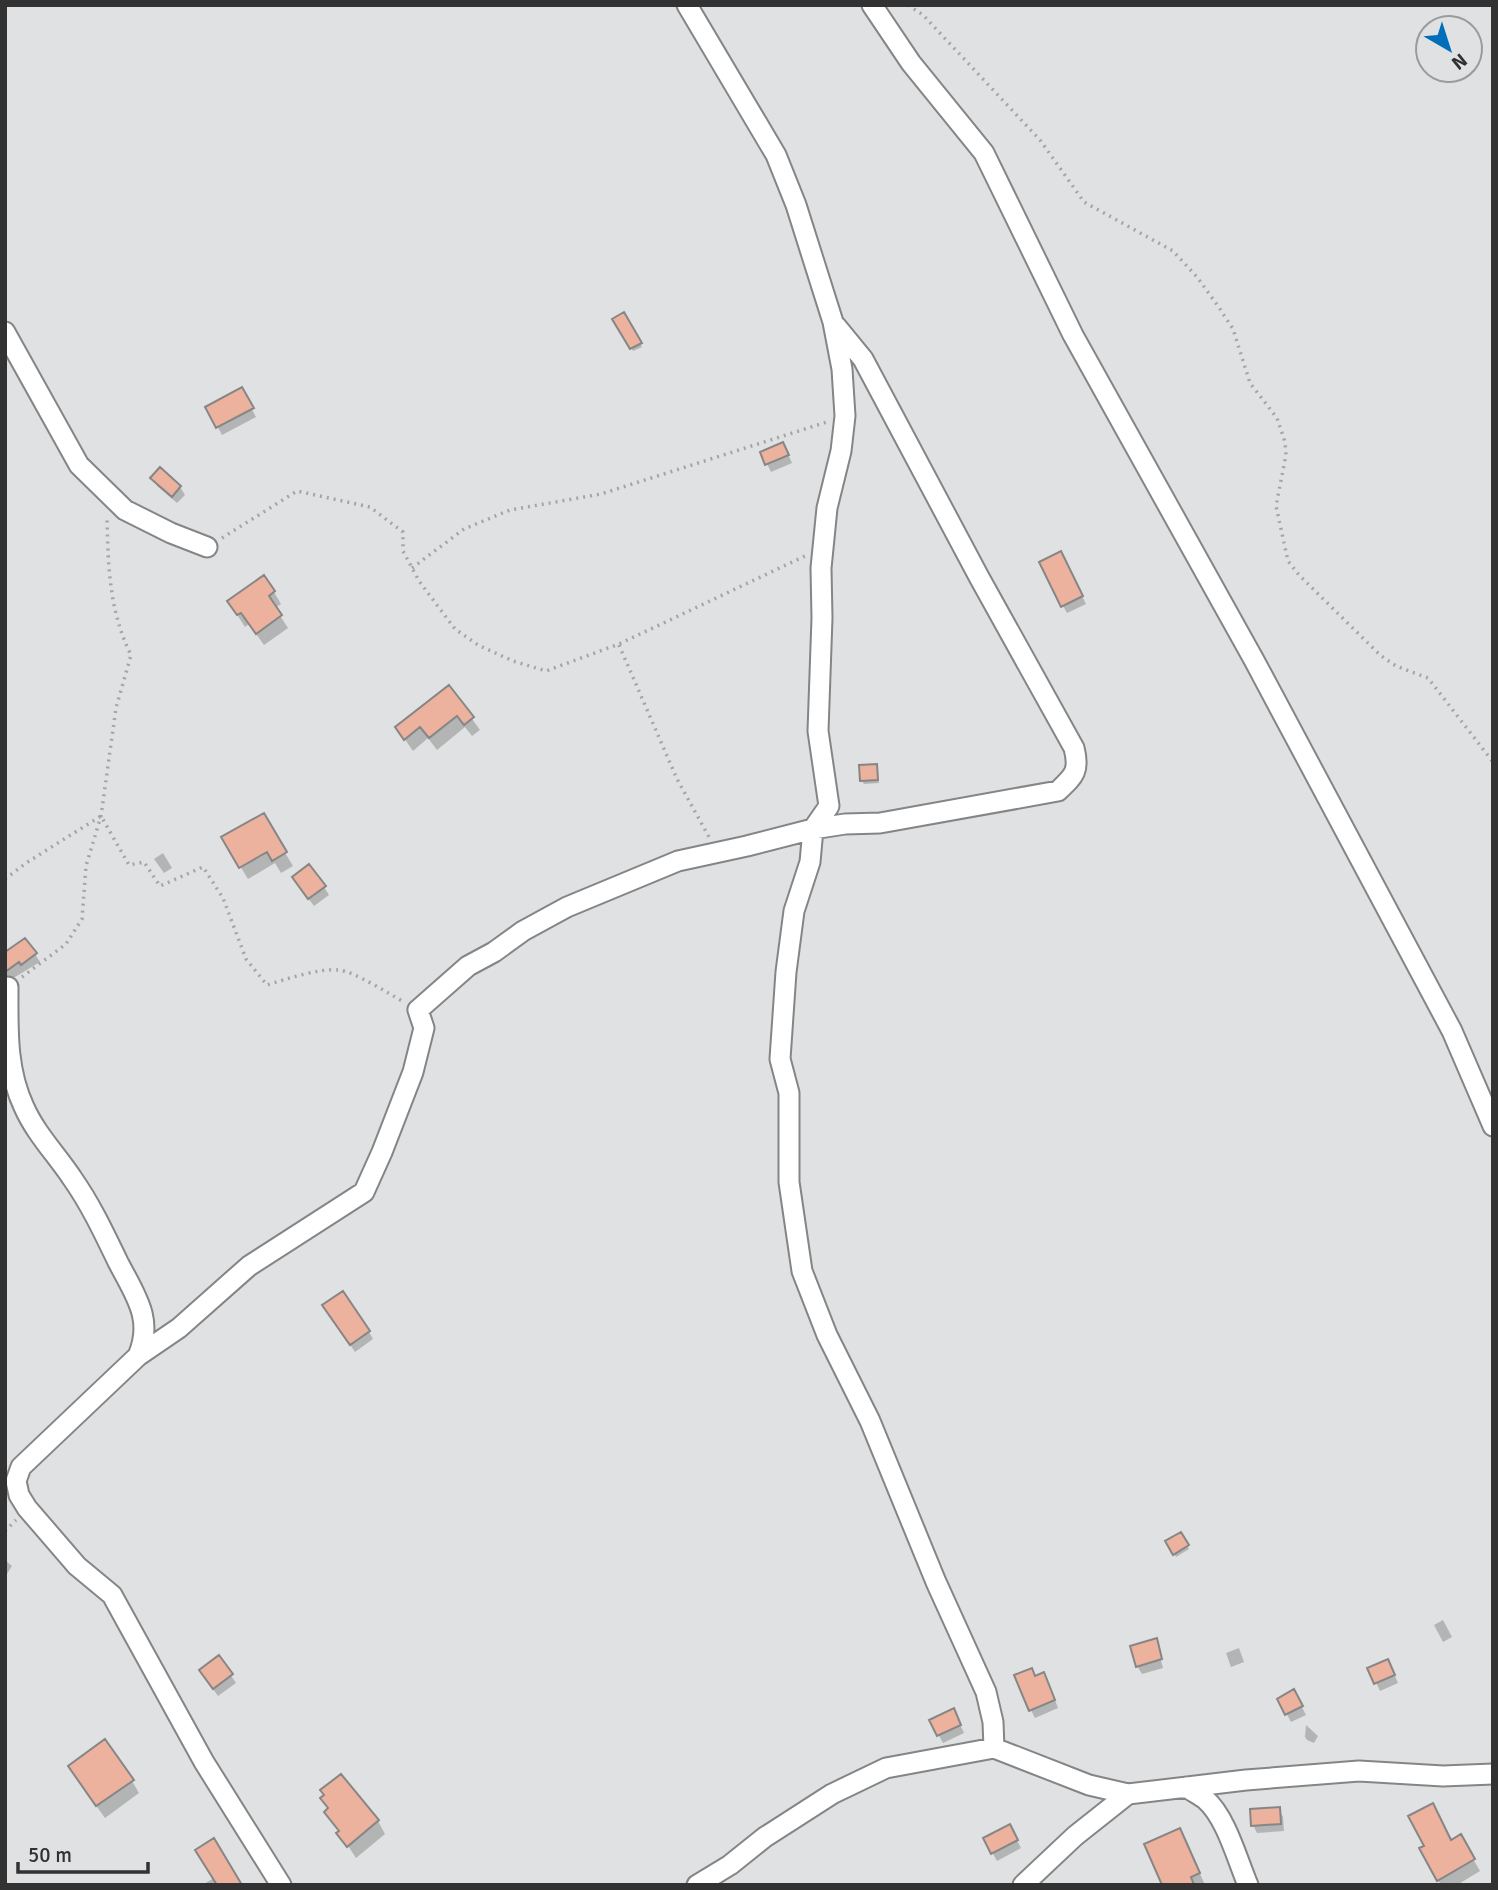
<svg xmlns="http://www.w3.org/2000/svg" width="1498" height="1890" viewBox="0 0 1498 1890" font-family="Signika,sans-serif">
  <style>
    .shadow { fill: #0003 }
    .building { fill: #ecb29d; stroke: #878686; stroke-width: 2 }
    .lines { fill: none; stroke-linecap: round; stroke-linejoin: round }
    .street-casing { stroke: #848586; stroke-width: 23 }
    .path { stroke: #a4a5a5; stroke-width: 3.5; stroke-dasharray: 2 5; stroke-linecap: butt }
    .street { stroke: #fff; stroke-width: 19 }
  </style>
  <rect width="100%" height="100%" fill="#e0e1e2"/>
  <path class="shadow" d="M 623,315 L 642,347 L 633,351 L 615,320 Z
    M 241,389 L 256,417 L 222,435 L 207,407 Z
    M 787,452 L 792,463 L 771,472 L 762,453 Z
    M 160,470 L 180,487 L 185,495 L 177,503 L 157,486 L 153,478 Z
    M 1065,561 L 1086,604 L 1067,613 L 1063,606 Z
    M 274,592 L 281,604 L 275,608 L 288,628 L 264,645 L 249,624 L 245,627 L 229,602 Z
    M 449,687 L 480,730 L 472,736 L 465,727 L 437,750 L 428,738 L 413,751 L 397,728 Z
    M 876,766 L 879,783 L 864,784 L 862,781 Z
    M 263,816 L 293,866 L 281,873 L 275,863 L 248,879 L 223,838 Z
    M 163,853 L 172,868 L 164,873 L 154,859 Z
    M 298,885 L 324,887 L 329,895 L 314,906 Z
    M 5,954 L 35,954 L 40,962 L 5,983 Z
    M 329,1313 L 369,1332 L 373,1339 L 355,1352 Z
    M 1181,1535 L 1189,1549 L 1176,1557 L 1168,1542 Z
    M 5,1560 L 12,1566 L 5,1577 Z
    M 1443,1620 L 1452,1637 L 1443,1642 L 1434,1625 Z
    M 1156,1641 L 1159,1647 L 1157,1647 L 1163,1668 L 1142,1674 L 1137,1666 Z
    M 1239,1648 L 1244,1662 L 1231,1667 L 1226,1653 Z
    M 219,1658 L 236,1683 L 218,1696 L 205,1678 Z
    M 1370,1669 L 1392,1669 L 1398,1683 L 1380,1691 Z
    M 1036,1678 L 1048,1682 L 1058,1708 L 1035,1718 L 1031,1710 Z
    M 1294,1692 L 1306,1715 L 1291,1722 L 1279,1699 Z
    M 957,1718 L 964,1733 L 943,1743 L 931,1721 Z
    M 1306,1725 L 1318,1736 L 1314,1743 L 1307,1740 L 1305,1737 Z
    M 341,1776 L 378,1821 L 385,1834 L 356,1858 L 326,1812 L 329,1810 L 322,1799 Z
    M 77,1779 L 132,1781 L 139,1793 L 105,1818 Z
    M 1279,1809 L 1283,1817 L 1284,1831 L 1257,1833 L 1253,1825 Z
    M 1010,1827 L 1021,1848 L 997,1861 L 985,1839 Z
    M 1460,1836 L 1480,1871 L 1457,1885 L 1441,1885 L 1421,1849 L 1451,1842 Z
    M 1186,1842 L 1205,1885 L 1164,1885 Z
    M 214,1878 L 241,1885 L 202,1885 Z"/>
  <path class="building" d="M 624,312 L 642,343 L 630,349 L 612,319 Z
    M 242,387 L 254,408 L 216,428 L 205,407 Z
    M 783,442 L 789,455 L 765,465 L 760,452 Z
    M 160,467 L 181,486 L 172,497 L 150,478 Z
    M 1061,551 L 1083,596 L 1061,607 L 1039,562 Z
    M 264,575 L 275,591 L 269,596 L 282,615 L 256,634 L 241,613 L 237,615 L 227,601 Z
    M 449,685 L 474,717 L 464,725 L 457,716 L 429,738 L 420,727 L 404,740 L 395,727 Z
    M 877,764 L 878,780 L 860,781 L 859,765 Z
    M 264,813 L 287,852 L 272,861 L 267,852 L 239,868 L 221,837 Z
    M 309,864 L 326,886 L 308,899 L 292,877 Z
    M 25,938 L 37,953 L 21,965 L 19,962 L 5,972 L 5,952 Z
    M 343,1291 L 370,1331 L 350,1345 L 322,1305 Z
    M 1181,1532 L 1189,1545 L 1173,1555 L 1165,1541 Z
    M 1157,1638 L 1162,1659 L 1136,1667 L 1130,1646 Z
    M 219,1655 L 233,1674 L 213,1689 L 199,1670 Z
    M 1388,1659 L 1395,1675 L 1374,1684 L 1367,1668 Z
    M 1032,1668 L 1035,1676 L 1044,1672 L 1055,1700 L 1029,1711 L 1014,1675 Z
    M 1294,1689 L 1303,1706 L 1285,1715 L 1277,1699 Z
    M 954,1708 L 961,1725 L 937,1736 L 929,1720 Z
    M 105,1739 L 134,1780 L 96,1806 L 68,1766 Z
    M 341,1774 L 379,1820 L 347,1847 L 336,1833 L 339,1831 L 324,1812 L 328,1808 L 320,1798 L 324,1795 L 320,1790 Z
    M 1433,1803 L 1451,1840 L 1461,1834 L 1475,1859 L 1437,1881 L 1419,1848 L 1424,1846 L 1408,1816 Z
    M 1280,1807 L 1281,1824 L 1251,1826 L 1250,1809 Z
    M 1010,1824 L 1018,1840 L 991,1854 L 983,1838 Z
    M 1180,1828 L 1200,1873 L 1191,1877 L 1194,1885 L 1162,1885 L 1144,1844 Z
    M 214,1838 L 242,1885 L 217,1885 L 195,1850 Z"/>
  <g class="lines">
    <g class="street-casing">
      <path id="street" d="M 687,5 L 776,155 L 796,205 L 833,322 L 842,369 L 845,416 L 841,451 L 827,508 L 821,568 L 822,618 L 818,731 L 829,806 L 813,829 L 810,862 L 794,911 L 786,972 L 780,1059 L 789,1093 L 789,1182 L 802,1271 L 827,1335 L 870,1421 L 936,1582 L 986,1692 L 993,1722 L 994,1748
        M 872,5 L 911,63 L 984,153 L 1073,335 L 1254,660 L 1452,1031 L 1493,1126
        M 5,332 L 79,465 L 125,510 L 171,533 L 207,547
        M 8,987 C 8,1028 6,1069 24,1107 C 36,1134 56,1154 72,1178 C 91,1205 104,1233 118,1262 C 135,1295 154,1319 138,1356 L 21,1467 L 16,1481 L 19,1495 L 27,1508 L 77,1566 L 112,1595 L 204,1762 L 281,1885
        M 138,1356 L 179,1328 L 249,1266 L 364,1192 L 382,1152 L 413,1072 L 424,1028 L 418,1010 L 468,966 L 494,952 L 523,931 L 567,907 L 678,861 L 747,846 L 813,829 L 845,824 L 880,823 L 1058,791 C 1074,776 1080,771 1074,748 L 979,577 L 863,359 L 836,326
        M 1186,1787 C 1192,1791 1199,1795 1205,1799 C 1226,1817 1237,1859 1248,1885
        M 697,1885 L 730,1865 L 765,1837 L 832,1794 L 886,1768 L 994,1748 L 1089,1785 L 1128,1794 L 1246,1780 L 1359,1771 L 1443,1776 L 1493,1774
        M 1023,1885 L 1075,1836 L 1128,1794"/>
    </g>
    <path class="path" d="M 908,5 L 923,15 L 1040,140 L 1084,202 L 1173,251 L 1197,277 L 1218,306 L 1233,329 L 1250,383 L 1277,418 L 1285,442 L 1286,455 L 1276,506 L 1288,561 L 1299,575 L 1380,655 L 1396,666 L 1428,678 L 1493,762
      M 222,538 L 297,491 L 370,507 L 403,532 L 403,551 L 419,581 L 455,629 L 478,645 L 513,661 L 546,671 L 619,644 L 805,556
      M 412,568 L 464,529 L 510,510 L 601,494 L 827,422
      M 619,645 L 677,779 L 709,837
      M 5,879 L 26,863 L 101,816 L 129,865 L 144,862 L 160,886 L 203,867 L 223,898 L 246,959 L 267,985 C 286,979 320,968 338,970 C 354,971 389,994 404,1002
      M 22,977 L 66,944 L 82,919 L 86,866 L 101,816 L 116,708 L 131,655 C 109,611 108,565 107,517
      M 5,1531 L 16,1520"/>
    <use href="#street" class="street"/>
  </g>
  <rect width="1498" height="1890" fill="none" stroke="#323232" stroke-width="14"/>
  <g transform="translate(1449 49) rotate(141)"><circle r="33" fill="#e0e1e2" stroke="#9a9b9c" stroke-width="2"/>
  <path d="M0-5L12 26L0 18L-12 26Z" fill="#006eb9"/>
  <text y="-10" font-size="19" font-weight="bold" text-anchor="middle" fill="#323232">N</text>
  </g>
  <path d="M18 1862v10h130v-10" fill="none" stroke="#323232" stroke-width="3.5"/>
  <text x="28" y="1862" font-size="21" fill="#323232" stroke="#e0e1e2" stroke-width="5" paint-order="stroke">50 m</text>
</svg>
